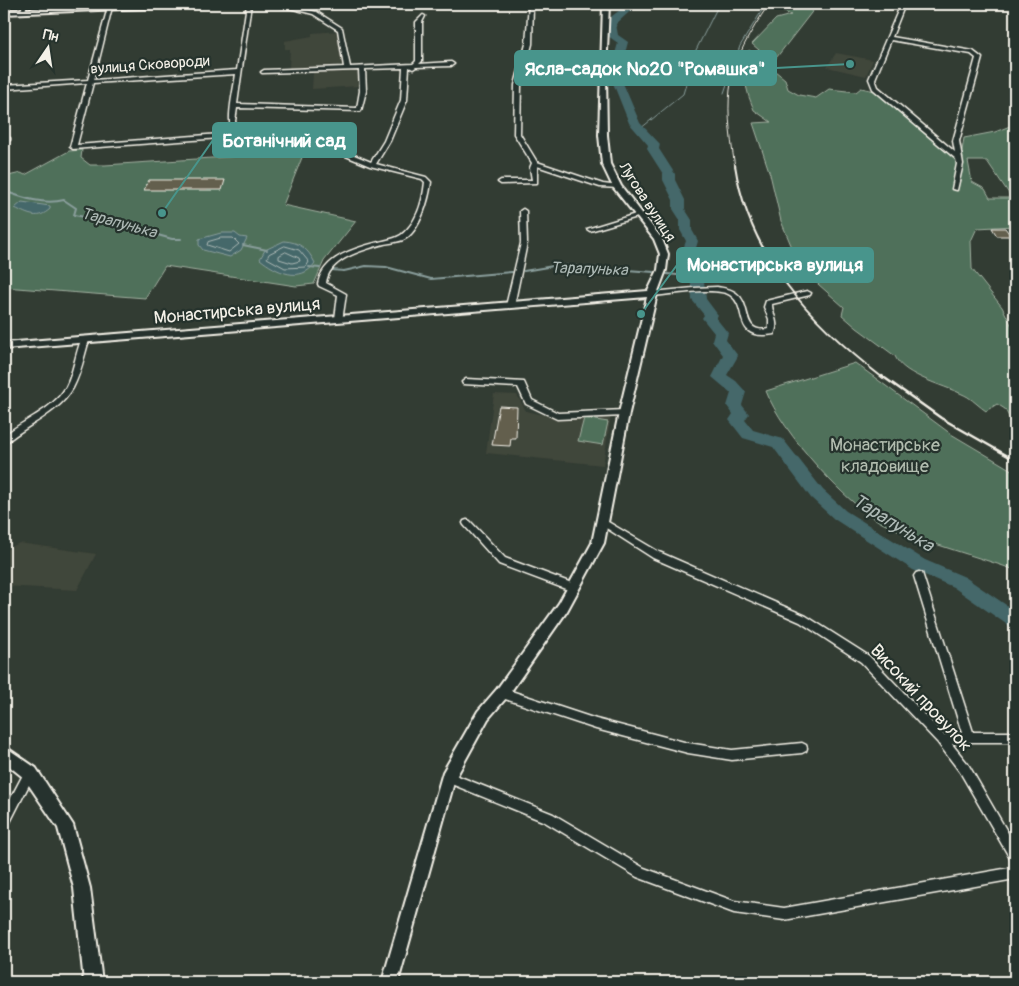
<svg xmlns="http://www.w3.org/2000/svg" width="1019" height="986" viewBox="0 0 1019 986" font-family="Pangolin,sans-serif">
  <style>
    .built { fill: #41463b }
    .green { fill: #4f705a; stroke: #a2b0a1; fill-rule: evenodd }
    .water { fill: #44676a; stroke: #8a9e9c }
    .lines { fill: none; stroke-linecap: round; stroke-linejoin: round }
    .shore { stroke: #aebab6; stroke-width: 1 }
    .stream-far1 { stroke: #8a9e9c; stroke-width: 1 }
    .stream { stroke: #8a9e9c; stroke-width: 2 }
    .river { fill: #44676a; fill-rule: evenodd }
    .building { fill: #645f4d; stroke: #f4f1e8 }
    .minor-casing { stroke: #f4f1e8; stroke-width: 3 }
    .tertiary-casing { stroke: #f4f1e8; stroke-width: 4 }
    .secondary-casing { stroke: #f4f1e8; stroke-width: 4 }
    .minor { fill: #26332d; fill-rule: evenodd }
    .tertiary { fill: #26332d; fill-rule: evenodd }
    .secondary { fill: #26332d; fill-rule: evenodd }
    .rail-far2 { stroke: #f4f1e8; stroke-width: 1 }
    .rail-far1 { stroke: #f4f1e8; stroke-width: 2 }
    .rail { stroke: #f4f1e8; stroke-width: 2.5 }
    .labels { text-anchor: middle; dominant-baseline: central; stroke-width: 4.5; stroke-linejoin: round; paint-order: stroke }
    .far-street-label { font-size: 15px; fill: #f4f1e8; stroke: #26332d }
    .far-water-label { font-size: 16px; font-style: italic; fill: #aebab6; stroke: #26332d }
    .street-label { font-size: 18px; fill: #f4f1e8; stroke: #26332d }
    .park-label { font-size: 18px; fill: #b2bdaf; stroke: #26332d }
    .water-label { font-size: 19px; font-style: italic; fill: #aebab6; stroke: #26332d }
    .leader { fill: none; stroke: #48958c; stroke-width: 2 }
    .callout-dot { fill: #48958c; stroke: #26332d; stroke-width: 2 }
    .callout { fill: #48958c; stroke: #48958c; stroke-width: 2 }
    .callout-label { font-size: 19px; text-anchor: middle; font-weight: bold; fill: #fff }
  </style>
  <rect width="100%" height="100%" fill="#323c33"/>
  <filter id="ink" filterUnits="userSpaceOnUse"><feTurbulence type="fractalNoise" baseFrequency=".02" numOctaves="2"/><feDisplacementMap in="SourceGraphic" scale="10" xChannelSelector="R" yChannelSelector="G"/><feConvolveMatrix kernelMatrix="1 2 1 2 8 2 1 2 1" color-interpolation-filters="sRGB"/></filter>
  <g filter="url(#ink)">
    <path class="built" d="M 340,31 L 342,65 L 289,68 L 290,49 L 285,49 L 285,41 L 312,36 L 312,33 Z
      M 836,53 L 873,60 L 866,76 L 827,67 Z
      M 361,69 L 359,86 L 312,89 L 313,73 L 305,73 L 305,71 Z
      M 494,394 L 517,395 L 526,411 L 557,418 L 611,415 L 603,465 L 486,453 Z
      M 19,543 L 96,554 L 77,590 L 4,586 L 4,551 Z"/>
    <path class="green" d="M 818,4 L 773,62 L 752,44 L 776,19 L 791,15 L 777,9 L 787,4 Z
      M 749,50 L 785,79 L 788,89 L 799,95 L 816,98 L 829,89 L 856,92 L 861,88 L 875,91 L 953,157 L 962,151 L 964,138 L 995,132 L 1015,124 L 1015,226 L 977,228 L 971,241 L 972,269 L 1002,307 L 1015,332 L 1015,429 L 1005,409 L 997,404 L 986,411 C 980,407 974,401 968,397 C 949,386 903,377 895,356 L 857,328 L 842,315 L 844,307 L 801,269 L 781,221 L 770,174 L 753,123 L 771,122 L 754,110 L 749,97 L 742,70 ZM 968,161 L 987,161 L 1012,198 L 990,198 L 985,189 L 972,182 Z
      M 244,144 L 303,155 L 283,205 L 356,221 L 324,261 L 314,284 L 296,286 L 165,266 L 145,298 L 4,287 L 4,177 L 21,173 L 25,175 L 69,151 L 82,150 L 81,158 L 90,165 L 105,165 L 242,156 Z
      M 855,363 L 951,434 L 1015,472 L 1015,570 C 973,555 929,544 888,526 C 849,509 781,431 766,391 Z
      M 584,418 L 608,422 L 603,445 L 578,441 Z"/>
    <path class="water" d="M 22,202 L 50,206 L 50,209 C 38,220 29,215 15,208 Z
      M 221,233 L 235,233 L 240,237 L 247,238 L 241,250 L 230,257 L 203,250 L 199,245 L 199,239 Z
      M 284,241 C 300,242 308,249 315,263 C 301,284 276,272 260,259 L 265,250 Z"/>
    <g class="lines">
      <path class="shore" d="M 221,238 L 233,238 L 239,244 L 229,252 L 207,245 L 208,242 Z
        M 285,246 L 299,250 L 309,262 L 306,267 L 285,268 L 267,258 L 269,254 Z
        M 286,252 L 299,258 L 300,261 L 292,263 L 279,259 L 279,256 Z"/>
      <path class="stream-far1" d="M 724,93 L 740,46 L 766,4
        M 640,129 L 683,94 L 696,50 L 719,4"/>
      <path class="stream" d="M 4,191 C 23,198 44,205 64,200 L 76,208 L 74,215 L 111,222 L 172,239 L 181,239
        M 243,245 L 267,250
        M 309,267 L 320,268
        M 332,270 L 344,271 L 366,266 L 386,267 L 431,279 L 512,272
        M 524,271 L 559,265 L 654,272
        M 667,274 L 698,277"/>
      <path class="river" d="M 628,4 L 638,4 L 616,24 L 618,35 L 628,42 L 623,61 L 625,66 L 622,70 L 626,76 L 623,83 L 640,123 L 660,144 L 659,149 L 675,174 L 675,180 L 685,200 L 685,209 L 692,220 L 692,230 L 698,241 L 696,248 L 701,255 L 706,299 L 718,315 L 716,318 L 728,333 L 726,340 L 738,356 L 727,375 L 736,381 L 746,392 L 742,405 L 749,414 L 745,420 L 753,430 L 783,439 L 823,490 L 846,511 L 925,560 L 965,577 L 1015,611 L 1015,628 L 1009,626 L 953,587 L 913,570 L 834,519 L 811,498 L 773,447 L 743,438 L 729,420 L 733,414 L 727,406 L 731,393 L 712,377 L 723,355 L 712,340 L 714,333 L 702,318 L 704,315 L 692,300 L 689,256 L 683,249 L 686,241 L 680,230 L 680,220 L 673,209 L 673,200 L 663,180 L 663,174 L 647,149 L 648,145 L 629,123 L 613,83 L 616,76 L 612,70 L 615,66 L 613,61 L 618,43 L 608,36 L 606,24 L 612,16 Z"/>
    </g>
    <path class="building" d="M 149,180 L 225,180 L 222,190 L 144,190 Z
      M 992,228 L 1005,228 L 1011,236 L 997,236 Z
      M 499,406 L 517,407 L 516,438 L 511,438 L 510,446 L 492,445 Z"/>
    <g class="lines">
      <g class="minor-casing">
        <path id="minor" d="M 23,4 L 27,4 L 25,11 L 23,12 L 21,11 Z
          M 247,4 L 251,4 L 237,104 L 357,108 L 360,91 L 359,70 L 262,73 L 261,72 L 264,70 L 344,67 L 338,30 L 313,14 L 281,6 L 282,4 L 317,12 L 342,28 L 350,67 L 413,64 L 416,61 L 416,22 L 423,15 L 425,16 L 422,22 L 422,61 L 419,64 L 451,62 L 454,64 L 451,66 L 416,67 L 413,69 L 409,67 L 407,100 L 390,141 L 376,164 L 426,177 L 431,182 C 429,199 420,232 403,240 C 397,242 390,243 384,244 C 363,250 329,258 326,283 L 346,294 L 342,321 L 339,321 L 335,319 L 338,295 L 319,286 L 318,284 C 323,257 355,248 379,242 C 386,240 395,239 401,235 C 417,223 423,201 425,182 L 422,179 L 370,166 L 341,154 L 276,149 L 220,138 L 73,149 L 70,147 L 87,83 L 4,89 L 4,85 L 88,80 L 108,7 L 110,6 L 112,7 L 94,80 L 237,70 ZM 403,68 L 401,100 L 384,141 L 371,162 L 342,150 L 276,145 L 243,139 L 238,133 L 235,121 L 237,108 L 361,111 L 366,91 L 365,69 ZM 236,74 C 234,90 224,125 235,137 L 220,134 L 77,145 L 93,83 Z
          M 529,4 L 533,4 L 532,44 L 521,85 L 520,134 L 537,162 L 603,184 L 619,186 L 619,188 L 600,187 L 537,166 L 537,183 L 501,184 L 498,182 L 501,180 L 532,180 L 530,168 L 532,163 L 514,134 L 515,85 L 526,44 Z
          M 901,4 L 905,4 L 892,37 L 973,51 L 982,58 L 959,141 L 963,164 L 957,190 L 952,189 L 957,164 L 956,159 L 873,89 L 869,79 ZM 891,40 L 971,54 L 976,58 L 953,141 L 955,152 L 878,87 L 875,79 Z
          M 978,4 L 989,4 L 996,6 C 992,9 981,7 978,4 Z
          M 8,137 L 10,138 L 10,140 L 4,142 L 4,138 Z
          M 523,209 L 526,211 L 527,243 L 514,306 L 510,308 L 506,306 L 521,243 L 520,211 Z
          M 639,213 L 642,215 L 641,216 L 590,231 L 587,229 Z
          M 717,287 C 723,288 731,289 736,293 C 753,305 740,334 769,329 L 769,319 L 764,307 L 766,301 L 807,291 L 811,293 L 810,295 L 772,304 C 772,315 780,322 774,334 C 730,341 750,308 730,295 C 716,286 669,295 652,296 L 648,294 L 652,292 L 694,288 Z
          M 82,338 L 88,338 L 89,340 C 84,356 81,373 73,388 C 59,413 28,424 7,442 L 4,443 L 4,436 C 23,420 53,410 66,387 C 74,372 75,354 82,338 Z
          M 466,379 L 524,382 L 532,400 L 558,413 L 624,410 L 628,413 L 624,416 L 557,419 L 526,404 L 518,387 L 463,384 L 462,382 Z
          M 603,519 L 659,552 L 806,616 L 869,656 L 944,735 L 962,733 L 914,576 L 916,573 L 919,572 L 922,573 L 973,732 L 1015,732 L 1015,742 L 972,742 L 952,744 L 968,764 L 1015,845 L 1015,862 L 1011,860 L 960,772 L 938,743 L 861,662 L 800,622 L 653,558 L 600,524 L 599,522 L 600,520 Z
          M 467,520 L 470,521 L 505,558 L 577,585 L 579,588 L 577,591 L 574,592 L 571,591 L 499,564 L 464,525 L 463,523 L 464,521 Z
          M 502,688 L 596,719 L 688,743 L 732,750 L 802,743 L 806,745 L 807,748 L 806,751 L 802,753 L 732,760 L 688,753 L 596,729 L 502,698 L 498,696 L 497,693 L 498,690 Z
          M 30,768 L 34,769 L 35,773 L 8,826 L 4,827 L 4,811 L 26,769 Z
          M 448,772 L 553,814 L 644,868 L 734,901 L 784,908 L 1015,867 L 1015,879 L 784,920 L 734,913 L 637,877 L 545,822 L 444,781 L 443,777 L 444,773 Z"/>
      </g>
      <g class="tertiary-casing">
        <path id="tertiary" d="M 154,4 L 195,4 L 192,6 L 4,14 L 4,10 Z
          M 271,4 L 285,4 L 286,5 L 283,7 Z
          M 603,4 L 609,4 L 606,74 L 607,135 L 610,164 L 621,186 L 662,239 L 668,254 L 666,270 L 657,294 L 629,413 L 604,543 L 567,611 L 507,697 L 488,719 L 455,779 L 398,982 L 382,982 L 443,772 L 478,711 L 497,689 L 559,603 L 592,543 L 619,413 L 647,297 L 4,349 L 4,343 L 648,291 L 658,270 L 660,254 L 654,239 L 613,187 L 602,164 L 599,135 Z"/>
      </g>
      <g class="secondary-casing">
        <path id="secondary" d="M 4,746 L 36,768 L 73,825 L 90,888 L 102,982 L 84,982 L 74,888 L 58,828 L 24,778 L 4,762 Z"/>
      </g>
      <use href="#minor" class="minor"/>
      <use href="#tertiary" class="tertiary"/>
      <use href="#secondary" class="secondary"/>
      <path class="rail-far2" d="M 735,167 C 723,92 726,67 769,4"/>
      <path class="rail-far1" d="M 735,165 C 749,258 812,323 883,378"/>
      <path class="rail" d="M 882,376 L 941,418 L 1015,460"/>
    </g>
  </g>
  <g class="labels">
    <g class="far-street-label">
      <text transform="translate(150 65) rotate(-4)">вулиця Сковороди</text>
      <text transform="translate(647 202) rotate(57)">Лугова вулиця</text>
    </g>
    <g class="far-water-label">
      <text transform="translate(119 223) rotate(15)">Тарапунька</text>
      <text transform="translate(589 269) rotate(2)">Тарапунька</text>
    </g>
    <g class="street-label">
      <text transform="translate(237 311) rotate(-5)">Монастирська вулиця</text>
      <text transform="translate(921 698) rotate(47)">Високий провулок</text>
    </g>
    <g class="park-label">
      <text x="885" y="445">Монастирське<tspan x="885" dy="21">кладовище</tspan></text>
    </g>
    <g class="water-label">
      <text transform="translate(893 523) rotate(32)">Тарапунька</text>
    </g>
  </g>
  <path class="leader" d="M850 64L776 68M162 213L213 140M641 314L677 265"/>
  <g class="callout-dot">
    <circle cx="850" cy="64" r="5"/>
    <circle cx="162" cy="213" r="5"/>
    <circle cx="641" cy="314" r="5"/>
  </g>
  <g class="callout">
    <rect x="515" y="51" width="261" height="34" rx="5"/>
    <rect x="213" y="123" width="143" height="34" rx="5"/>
    <rect x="677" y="248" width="196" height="34" rx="5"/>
  </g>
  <g class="callout-label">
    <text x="645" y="75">Ясла-садок №20 "Ромашка"</text>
    <text x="284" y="147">Ботанічний сад</text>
    <text x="775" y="271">Монастирська вулиця</text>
  </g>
  <rect width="1019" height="986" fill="none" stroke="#26332d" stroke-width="20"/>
  <rect x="10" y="10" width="999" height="966" fill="none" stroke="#f4f1e8" stroke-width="2" filter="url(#ink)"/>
  <g transform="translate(48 48) rotate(13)" stroke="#26332d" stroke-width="4" paint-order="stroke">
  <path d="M0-4L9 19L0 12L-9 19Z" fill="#f4f1e8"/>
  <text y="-8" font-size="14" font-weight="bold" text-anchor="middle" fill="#f4f1e8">Пн</text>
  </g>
</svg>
